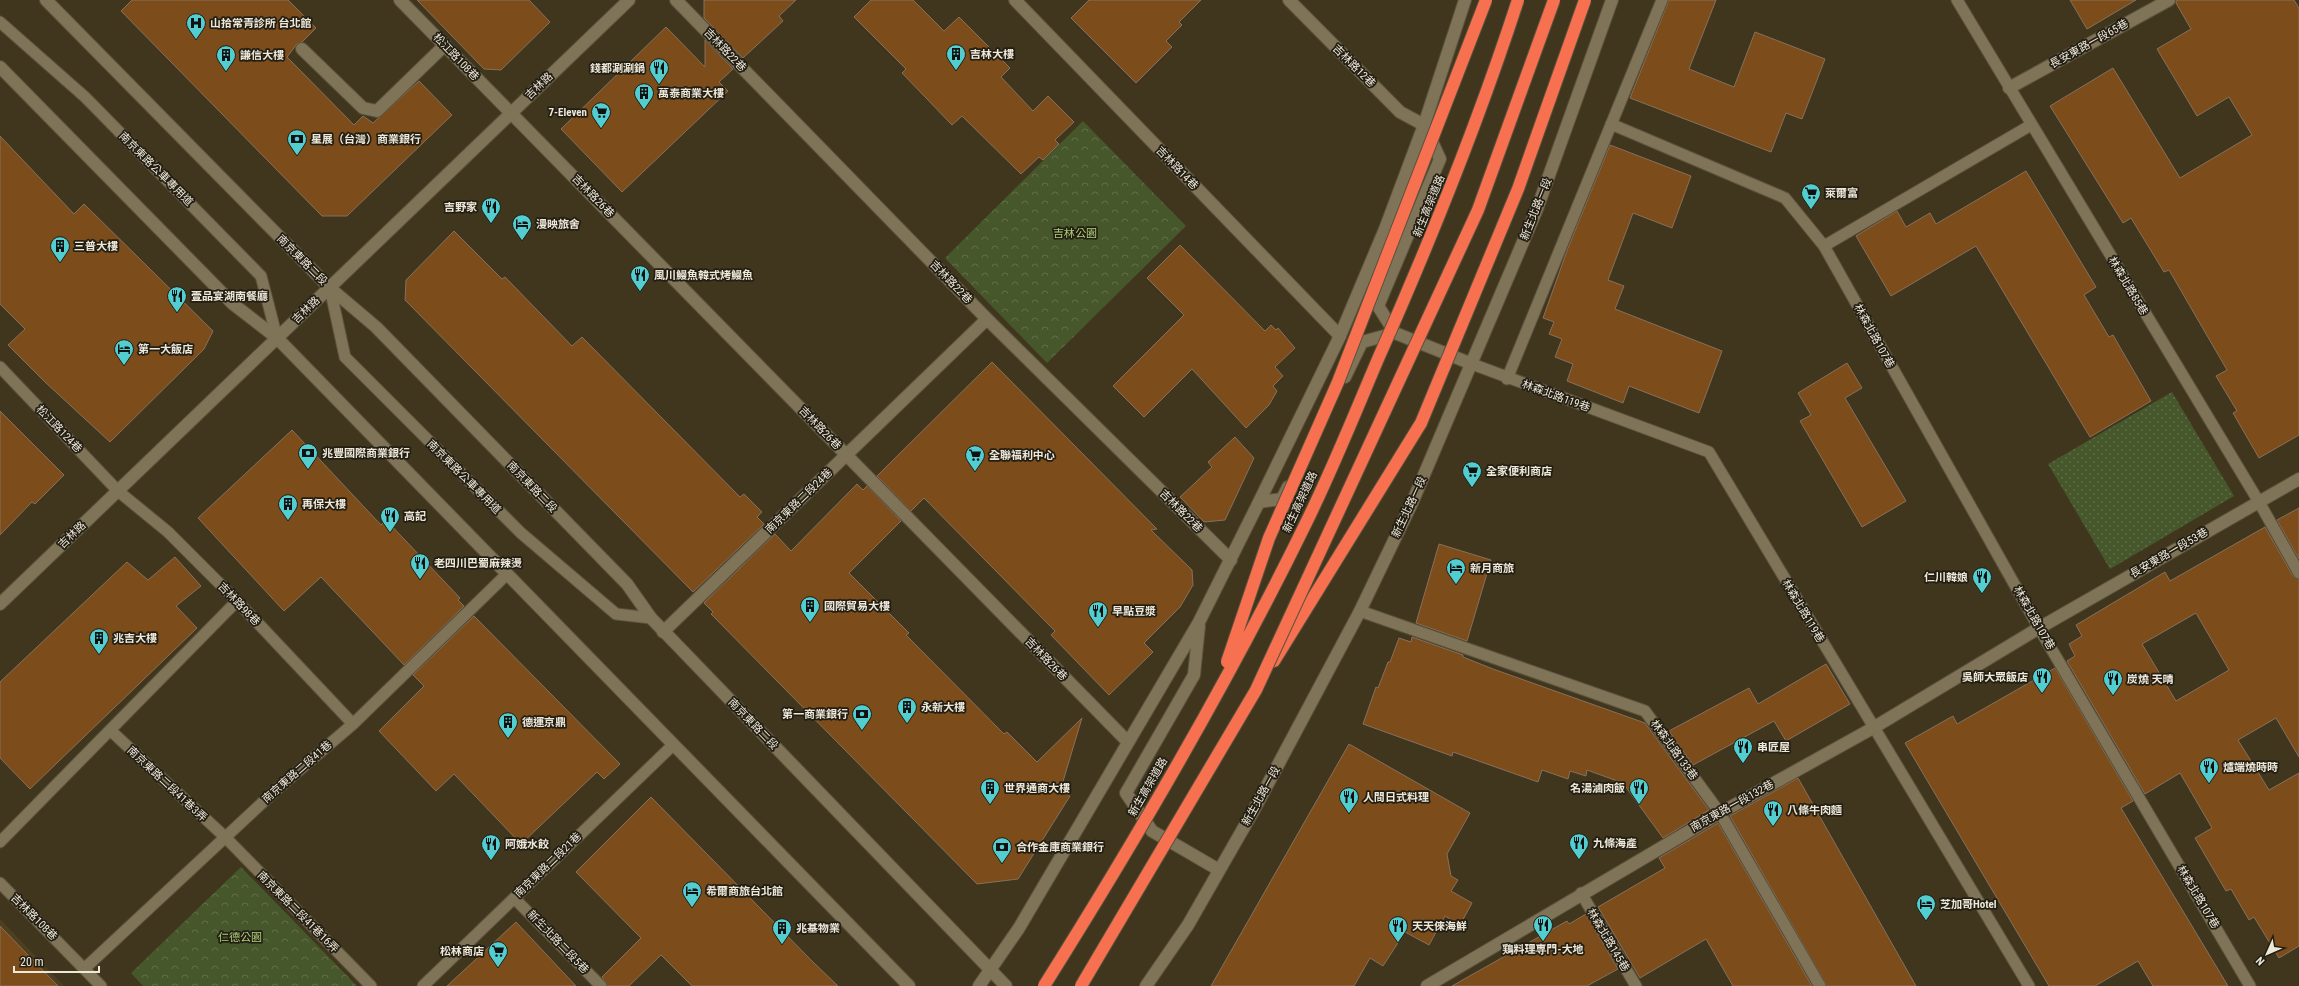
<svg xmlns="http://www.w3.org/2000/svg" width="2299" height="986" viewBox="0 0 2299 986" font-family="'Roboto Condensed','Noto Sans TC',sans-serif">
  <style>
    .built { fill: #4d3f1f }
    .grass { fill: url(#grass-dots) }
    .park { fill: url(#park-crowns) }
    .building { fill: #7c4d1b; stroke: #87705c; fill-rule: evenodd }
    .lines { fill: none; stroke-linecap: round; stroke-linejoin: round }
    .lane-casing { stroke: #5b523c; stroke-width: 13 }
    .street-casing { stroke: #5b523c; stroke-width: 14 }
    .secondary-casing { stroke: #5b523c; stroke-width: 14 }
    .highway-casing { stroke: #5b523c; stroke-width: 14 }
    .lane { stroke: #7f7358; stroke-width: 11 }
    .street { stroke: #7f7358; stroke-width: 12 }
    .secondary { stroke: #7f7358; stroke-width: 12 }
    .highway { stroke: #f77151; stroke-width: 12 }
    .highway-bridge-casing { stroke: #5b523c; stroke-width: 14; stroke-linecap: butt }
    .highway-bridge { stroke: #f77151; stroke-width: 12 }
    .labels { text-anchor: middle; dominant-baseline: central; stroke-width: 3.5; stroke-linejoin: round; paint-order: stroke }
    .poi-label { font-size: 11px; font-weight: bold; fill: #eee8d9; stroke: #231e13; text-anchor: start }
    .street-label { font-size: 11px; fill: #eee8d9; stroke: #231e13 }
    .park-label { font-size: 11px; fill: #aed079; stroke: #231e13 }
  </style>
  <defs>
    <pattern id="grass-dots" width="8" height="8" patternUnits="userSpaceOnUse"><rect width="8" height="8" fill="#46572c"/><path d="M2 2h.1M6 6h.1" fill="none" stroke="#616f4a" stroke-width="1.8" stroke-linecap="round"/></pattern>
    <pattern id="park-crowns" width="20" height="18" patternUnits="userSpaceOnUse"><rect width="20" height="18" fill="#46572c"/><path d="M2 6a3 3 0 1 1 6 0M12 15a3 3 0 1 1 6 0" fill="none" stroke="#616f4a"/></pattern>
  </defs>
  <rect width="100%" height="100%" fill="#40361d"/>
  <path class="built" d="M 0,919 L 64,986 L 0,986 Z"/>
  <path class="grass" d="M 2172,392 L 2234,496 L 2110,569 L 2048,464 Z"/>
  <path class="park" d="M 1083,121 L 1186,226 L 1047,363 L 945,258 Z
    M 241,867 L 357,986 L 143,986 L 131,973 Z"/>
  <path class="building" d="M 132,0 L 288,0 L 316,28 L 302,42 L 297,44 L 287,57 L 354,125 L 363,116 L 373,123 L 419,81 L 452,115 L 347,216 L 322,216 L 121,11 Z
    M 417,0 L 529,0 L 550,22 L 501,70 L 484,69 Z
    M 704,0 L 796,0 L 779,16 L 783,21 L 743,58 L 704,18 Z
    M 871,0 L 913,0 L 944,31 L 959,17 L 1010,68 L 1001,77 L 1033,111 L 1048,96 L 1074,122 L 1055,140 L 1059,144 L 1043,160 L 1039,157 L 1021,174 L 962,116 L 952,125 L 902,73 L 906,69 L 854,17 Z
    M 1089,0 L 1201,0 L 1179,22 L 1182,25 L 1166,41 L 1172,47 L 1136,83 L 1071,18 Z
    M 1669,0 L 1716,0 L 1689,69 L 1734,87 L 1755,32 L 1825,59 L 1802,119 L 1786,113 L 1771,152 L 1630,98 Z
    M 2070,0 L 2136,0 L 2087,29 Z
    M 2176,0 L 2294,0 L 2299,8 L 2299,435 L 2259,458 L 2233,413 L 2237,411 L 2216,376 L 2227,370 L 2169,270 L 2164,272 L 2131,218 L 2123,223 L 2050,106 L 2113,68 L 2180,178 L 2252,135 L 2229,97 L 2197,116 L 2157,49 L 2191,29 L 2176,3 Z
    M 666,27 L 705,67 L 705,40 L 733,69 L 719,82 L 728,91 L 622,192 L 561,129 Z
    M 0,136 L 74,214 L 84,204 L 213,331 L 204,349 L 110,442 L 45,382 L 8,345 L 25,329 L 0,304 Z
    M 1610,145 L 1691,176 L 1672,228 L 1633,213 L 1608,280 L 1624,286 L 1615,309 L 1722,351 L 1699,413 L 1629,386 L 1623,403 L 1567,381 L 1573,364 L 1555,357 L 1562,339 L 1549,334 L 1554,322 L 1543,318 L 1568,248 Z
    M 2026,171 L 2096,287 L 2084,295 L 2109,337 L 2113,335 L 2151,401 L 2090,437 L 1976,246 L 1891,296 L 1856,236 L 1897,211 L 1906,227 L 1930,213 L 1936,224 Z
    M 454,231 L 502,279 L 505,277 L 572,346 L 582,337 L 740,497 L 744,494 L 762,512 L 757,517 L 764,524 L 693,592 L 405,300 L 406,280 Z
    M 1180,245 L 1265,331 L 1271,325 L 1276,330 L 1278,328 L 1295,348 L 1275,367 L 1283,376 L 1273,386 L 1277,391 L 1269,405 L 1246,428 L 1192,369 L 1144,417 L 1113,386 L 1184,315 L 1147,278 Z
    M 992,362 L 1157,529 L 1151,530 L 1192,570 L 1193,585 L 1180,607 L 1144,643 L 1153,652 L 1109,695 L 1051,635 L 1055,631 L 924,498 L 911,511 L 877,476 Z
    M 1847,363 L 1862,388 L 1845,398 L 1906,501 L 1862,527 L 1800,421 L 1811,415 L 1798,393 Z
    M 0,411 L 64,475 L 35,504 L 32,502 L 0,535 Z
    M 292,430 L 381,525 L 386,520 L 460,598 L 458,600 L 464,606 L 404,665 L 321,577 L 284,611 L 198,518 Z
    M 1235,437 L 1254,458 L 1225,520 L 1204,522 L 1180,497 L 1212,467 L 1208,462 Z
    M 857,484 L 863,490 L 867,486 L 901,521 L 849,573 L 909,633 L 906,635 L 1004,734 L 1007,732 L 1037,762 L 1082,718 L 1061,788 L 1070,796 L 1018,879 L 977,884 L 711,614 L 713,612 L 704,603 L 775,534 L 791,551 Z
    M 2299,508 L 2299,559 L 2277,520 Z
    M 2265,527 L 2293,576 L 2299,580 L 2299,757 L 2276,718 L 2238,740 L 2269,790 L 2299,773 L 2299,946 L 2279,958 L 2254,917 L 2249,920 L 2231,889 L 2226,891 L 2195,838 L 2212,828 L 2180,773 L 2145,794 L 2067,661 L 2075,656 L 2069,644 L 2082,636 L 2076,625 L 2165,572 L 2170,581 ZM 2196,613 L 2229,670 L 2176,701 L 2142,644 Z
    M 1439,544 L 1491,560 L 1467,641 L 1416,623 Z
    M 175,557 L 201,586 L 176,606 L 197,628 L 30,789 L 0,758 L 0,682 L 127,562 L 148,580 Z
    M 474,616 L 620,764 L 604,779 L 597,772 L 521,844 L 454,774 L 436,791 L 379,731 L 424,686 L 413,675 Z
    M 1412,637 L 1463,655 L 1463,657 L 1493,669 L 1645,723 L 1709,810 L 1663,838 L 1623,783 L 1587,770 L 1586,776 L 1570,771 L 1568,779 L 1542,770 L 1538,782 L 1453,752 L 1452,756 L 1363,724 L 1376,687 L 1378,688 L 1388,662 L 1390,662 L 1399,638 L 1411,642 Z
    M 1826,664 L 1850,704 L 1786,741 L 1774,721 L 1693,765 L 1669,731 L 1749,688 L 1758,704 Z
    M 2055,668 L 2133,801 L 2121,808 L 2228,986 L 2153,986 L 2138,961 L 2095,986 L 2049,986 L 1905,743 L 1953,716 L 1957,724 Z
    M 1349,744 L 1470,813 L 1447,854 L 1451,876 L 1458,880 L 1451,891 L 1472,903 L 1460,925 L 1445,916 L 1429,945 L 1405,932 L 1383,966 L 1370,958 L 1354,986 L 1211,986 Z
    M 1798,778 L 1824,824 L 1916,986 L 1827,986 L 1730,816 Z
    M 651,797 L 811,960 L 838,986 L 692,986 L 661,955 L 629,986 L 608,986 L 602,977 L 641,938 L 576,872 Z
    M 1718,823 L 1812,986 L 1733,986 L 1706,939 L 1640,978 L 1598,907 L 1665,868 L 1659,858 Z
    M 1586,914 L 1618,969 L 1587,986 L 1452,986 L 1567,921 L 1569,924 Z
    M 516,922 L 576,986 L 447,986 Z
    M 0,926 L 58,986 L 0,986 Z"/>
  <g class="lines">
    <g class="lane-casing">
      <path id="lane" d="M 1957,0 L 2259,502 L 2299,573
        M 0,22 L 85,97 L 261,276 L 277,338
        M 1611,124 L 1785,198 L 1824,246 L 2039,628 L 2250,986
        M 1824,246 L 2031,125
        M 330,288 L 345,357 L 521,533 L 616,614 L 651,618
        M 1472,364 L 1709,452 L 2029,986
        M 0,367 L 118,491 L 168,532 L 237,601 L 353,724
        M 1507,379 L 1662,0
        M 1360,611 L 1645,711 L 1720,813 L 1820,986
        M 110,730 L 225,837 L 371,986
        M 0,842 L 237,601
        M 0,883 L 101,986
        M 1581,893 L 1636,986
        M 514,898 L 601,986
        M 85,968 L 276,790 L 353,724 L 507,574
        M 423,986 L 673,745"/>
    </g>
    <g class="street-casing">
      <path id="street" d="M 400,0 L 1128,742
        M 676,0 L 987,319 L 1231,560
        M 1015,0 L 1340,336
        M 1289,0 L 1400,112 L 1424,125
        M 302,49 L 363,108 L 377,111 L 445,45
        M 2009,88 L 2169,0
        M 663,632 L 987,319
        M 1427,986 L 1720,813 L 1873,728 L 2039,628 L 2299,479"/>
    </g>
    <g class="secondary-casing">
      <path id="secondary" d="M 46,0 L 330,288 L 376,327 L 627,584 L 651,618 L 1006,986
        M 0,67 L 233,304 L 277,338 L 909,986
        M 1428,133 L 1440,159 L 1378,306 L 1395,333 L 1472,364
        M 1345,377 L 1362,342 L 1395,333
        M 1259,502 L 1282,499 L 1288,487
        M 0,604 L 629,0
        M 1199,626 L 1194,675 L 1126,793 L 1152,831 L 1219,870
        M 979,986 L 1019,928 L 1199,622 L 1259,502 L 1340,336 L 1385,229 L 1424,125 L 1465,0
        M 1146,986 L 1188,925 L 1255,808 L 1360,611 L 1412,503 L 1537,209 L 1612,0"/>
    </g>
    <g class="highway-casing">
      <path id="highway" d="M 1274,661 L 1421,423"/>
    </g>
    <use href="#lane" class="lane"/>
    <use href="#street" class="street"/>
    <use href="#secondary" class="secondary"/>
    <use href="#highway" class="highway"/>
    <g class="highway-bridge-casing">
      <path id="highway-bridge" d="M 1421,423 L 1518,189 L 1585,0
        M 1227,662 L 1269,538 L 1338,382 L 1486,0
        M 1044,986 C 1139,835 1229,681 1307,521 C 1333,468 1355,413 1378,359 C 1430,242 1478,123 1518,0
        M 1081,986 L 1256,690 L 1478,210 L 1554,0"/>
    </g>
    <use href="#highway-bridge" class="highway-bridge"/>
  </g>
  <defs>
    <g id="hospital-pin" transform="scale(1)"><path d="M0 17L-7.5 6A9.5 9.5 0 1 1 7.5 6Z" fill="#52cdd0" stroke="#231e13"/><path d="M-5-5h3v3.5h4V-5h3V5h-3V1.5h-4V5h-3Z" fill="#111"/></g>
    <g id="building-pin" transform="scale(1)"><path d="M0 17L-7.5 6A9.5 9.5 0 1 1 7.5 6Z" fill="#52cdd0" stroke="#231e13"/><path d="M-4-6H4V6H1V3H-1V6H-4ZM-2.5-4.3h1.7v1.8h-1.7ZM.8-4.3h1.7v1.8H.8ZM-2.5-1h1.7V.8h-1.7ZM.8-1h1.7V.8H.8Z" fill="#111"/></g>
    <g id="restaurant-pin" transform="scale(1)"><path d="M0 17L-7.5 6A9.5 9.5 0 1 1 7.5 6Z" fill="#52cdd0" stroke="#231e13"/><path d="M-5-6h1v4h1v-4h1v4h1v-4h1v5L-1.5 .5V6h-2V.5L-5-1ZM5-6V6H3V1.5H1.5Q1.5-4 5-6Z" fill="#111"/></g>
    <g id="supermarket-pin" transform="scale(1)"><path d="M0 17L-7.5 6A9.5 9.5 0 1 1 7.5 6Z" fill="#52cdd0" stroke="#231e13"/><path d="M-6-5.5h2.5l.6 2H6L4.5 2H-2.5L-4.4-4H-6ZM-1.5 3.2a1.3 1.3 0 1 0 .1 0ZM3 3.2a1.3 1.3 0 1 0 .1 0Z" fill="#111"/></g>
    <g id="bank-pin" transform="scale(1)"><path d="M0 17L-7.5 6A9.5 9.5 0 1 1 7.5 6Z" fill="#52cdd0" stroke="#231e13"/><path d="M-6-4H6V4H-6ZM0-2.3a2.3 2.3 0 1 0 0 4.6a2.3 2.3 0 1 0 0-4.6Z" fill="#111"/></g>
    <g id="hotel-pin" transform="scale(1)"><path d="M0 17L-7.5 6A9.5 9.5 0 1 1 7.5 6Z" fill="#52cdd0" stroke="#231e13"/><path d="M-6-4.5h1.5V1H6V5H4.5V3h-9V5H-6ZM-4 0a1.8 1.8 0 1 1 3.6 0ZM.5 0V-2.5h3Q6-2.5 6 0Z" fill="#111"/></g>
  </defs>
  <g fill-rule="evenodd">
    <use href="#hospital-pin" x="196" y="23"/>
    <use href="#building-pin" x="956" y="54"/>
    <use href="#building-pin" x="226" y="55"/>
    <use href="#restaurant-pin" x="659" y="68"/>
    <use href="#building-pin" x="644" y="93"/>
    <use href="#supermarket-pin" x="601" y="112"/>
    <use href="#bank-pin" x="297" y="139"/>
    <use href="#supermarket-pin" x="1811" y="193"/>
    <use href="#restaurant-pin" x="491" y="207"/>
    <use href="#hotel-pin" x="522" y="224"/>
    <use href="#building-pin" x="60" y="246"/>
    <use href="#restaurant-pin" x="640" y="275"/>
    <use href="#restaurant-pin" x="177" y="296"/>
    <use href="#hotel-pin" x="124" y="349"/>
    <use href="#bank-pin" x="308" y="453"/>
    <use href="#supermarket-pin" x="975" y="455"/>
    <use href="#supermarket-pin" x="1472" y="471"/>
    <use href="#building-pin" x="288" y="504"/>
    <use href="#restaurant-pin" x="390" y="516"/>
    <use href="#restaurant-pin" x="420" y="563"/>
    <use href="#hotel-pin" x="1456" y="568"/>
    <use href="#restaurant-pin" x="1982" y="577"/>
    <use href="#building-pin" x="810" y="606"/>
    <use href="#restaurant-pin" x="1098" y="611"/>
    <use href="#building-pin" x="99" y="638"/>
    <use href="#restaurant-pin" x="2042" y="677"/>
    <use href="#restaurant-pin" x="2113" y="679"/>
    <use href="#building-pin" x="907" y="707"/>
    <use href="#bank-pin" x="862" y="714"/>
    <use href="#building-pin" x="508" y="722"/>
    <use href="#restaurant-pin" x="1743" y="747"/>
    <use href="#restaurant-pin" x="2209" y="767"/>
    <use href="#building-pin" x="990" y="788"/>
    <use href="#restaurant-pin" x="1639" y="788"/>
    <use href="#restaurant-pin" x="1349" y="797"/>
    <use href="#restaurant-pin" x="1773" y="810"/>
    <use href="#restaurant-pin" x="1579" y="843"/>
    <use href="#restaurant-pin" x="491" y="844"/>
    <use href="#bank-pin" x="1002" y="847"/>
    <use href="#hotel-pin" x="692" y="891"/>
    <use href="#hotel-pin" x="1926" y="904"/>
    <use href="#restaurant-pin" x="1543" y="925"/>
    <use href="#restaurant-pin" x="1398" y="926"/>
    <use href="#building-pin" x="782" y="928"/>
    <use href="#supermarket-pin" x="498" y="951"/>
  </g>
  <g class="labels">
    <g class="poi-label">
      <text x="210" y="23">山拾常青診所 台北館</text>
      <text x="970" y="54">吉林大樓</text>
      <text x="240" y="55">謙信大樓</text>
      <text x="645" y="68" text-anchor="end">錢都涮涮鍋</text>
      <text x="658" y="93">萬泰商業大樓</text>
      <text x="587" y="112" text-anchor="end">7-Eleven</text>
      <text x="311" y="139">星展（台灣）商業銀行</text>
      <text x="1825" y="193">萊爾富</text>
      <text x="477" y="207" text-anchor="end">吉野家</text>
      <text x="536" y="224">漫映旅舍</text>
      <text x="74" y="246">三普大樓</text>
      <text x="654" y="275">風川鰻魚韓式烤鰻魚</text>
      <text x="191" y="296">壹品宴湖南餐廳</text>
      <text x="138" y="349">第一大飯店</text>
      <text x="322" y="453">兆豐國際商業銀行</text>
      <text x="989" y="455">全聯福利中心</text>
      <text x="1486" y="471">全家便利商店</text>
      <text x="302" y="504">再保大樓</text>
      <text x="404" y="516">高記</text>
      <text x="434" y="563">老四川巴蜀麻辣燙</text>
      <text x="1470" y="568">新月商旅</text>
      <text x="1968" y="577" text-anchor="end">仁川韓娘</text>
      <text x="824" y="606">國際貿易大樓</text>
      <text x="1112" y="611">早點豆漿</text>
      <text x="113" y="638">兆吉大樓</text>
      <text x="2028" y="677" text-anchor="end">吳師大眾飯店</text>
      <text x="2127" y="679">炭燒 天晴</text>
      <text x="921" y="707">永新大樓</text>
      <text x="848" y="714" text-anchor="end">第一商業銀行</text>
      <text x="522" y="722">德運京鼎</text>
      <text x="1757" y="747">串匠屋</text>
      <text x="2223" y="767">爐端燒時時</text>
      <text x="1004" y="788">世界通商大樓</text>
      <text x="1625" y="788" text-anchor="end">名湯滷肉飯</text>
      <text x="1363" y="797">人間日式料理</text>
      <text x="1787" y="810">八條牛肉麵</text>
      <text x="1593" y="843">九條海產</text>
      <text x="505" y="844">阿娥水餃</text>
      <text x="1016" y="847">合作金庫商業銀行</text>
      <text x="706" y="891">希爾商旅台北館</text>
      <text x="1940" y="904">芝加哥Hotel</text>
      <text x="1412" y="926">天天倈海鮮</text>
      <text x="796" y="928">兆基物業</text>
      <text x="1543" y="949" text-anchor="middle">鶏料理専門-大地</text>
      <text x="484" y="951" text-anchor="end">松林商店</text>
    </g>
    <g class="street-label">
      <text transform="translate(2089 44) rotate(-29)">長安東路一段65巷</text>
      <text transform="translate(725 50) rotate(46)">吉林路22巷</text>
      <text transform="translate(456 57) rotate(46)">松江路108巷</text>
      <text transform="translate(1354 66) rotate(45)">吉林路12巷</text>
      <text transform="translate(539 86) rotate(-44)">吉林路</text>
      <text transform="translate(1177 168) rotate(46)">吉林路14巷</text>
      <text transform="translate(156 169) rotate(45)">南京東路公車專用道</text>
      <text transform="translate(593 196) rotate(46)">吉林路26巷</text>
      <text transform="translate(1429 206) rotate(-68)">新生高架道路</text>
      <text transform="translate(1536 209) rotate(-68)">新生北路一段</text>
      <text transform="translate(302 260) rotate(45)">南京東路二段</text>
      <text transform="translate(951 282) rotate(46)">吉林路22巷</text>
      <text transform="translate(2128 286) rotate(59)">林森北路85巷</text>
      <text transform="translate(306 310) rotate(-44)">吉林路</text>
      <text transform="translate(1874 336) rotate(61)">林森北路107巷</text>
      <text transform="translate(1556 396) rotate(20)">林森北路119巷</text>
      <text transform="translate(820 428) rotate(46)">吉林路26巷</text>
      <text transform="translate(59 429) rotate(46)">松江路124巷</text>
      <text transform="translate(464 477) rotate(45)">南京東路公車專用道</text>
      <text transform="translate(532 487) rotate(46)">南京東路二段</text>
      <text transform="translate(799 501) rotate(-44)">南京東路二段24巷</text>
      <text transform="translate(1300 502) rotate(-65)">新生高架道路</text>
      <text transform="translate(1409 507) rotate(-65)">新生北路一段</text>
      <text transform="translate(1181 511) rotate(45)">吉林路22巷</text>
      <text transform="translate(72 535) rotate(-44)">吉林路</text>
      <text transform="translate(2169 553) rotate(-30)">長安東路一段53巷</text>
      <text transform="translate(239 604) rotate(46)">吉林路98巷</text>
      <text transform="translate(1803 611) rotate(59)">林森北路119巷</text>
      <text transform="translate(2034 618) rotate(60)">林森北路107巷</text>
      <text transform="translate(1046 659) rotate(46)">吉林路26巷</text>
      <text transform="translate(753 724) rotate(46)">南京東路二段</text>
      <text transform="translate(1674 750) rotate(54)">林森北路133巷</text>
      <text transform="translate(297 772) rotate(-41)">南京東路二段41巷</text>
      <text transform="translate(167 784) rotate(43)">南京東路二段41巷3弄</text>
      <text transform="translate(1148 787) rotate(-60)">新生高架道路</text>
      <text transform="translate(1261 796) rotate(-61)">新生北路一段</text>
      <text transform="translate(1732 806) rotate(-29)">南京東路一段132巷</text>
      <text transform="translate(548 865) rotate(-44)">南京東路二段21巷</text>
      <text transform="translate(2198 897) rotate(59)">林森北路107巷</text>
      <text transform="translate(298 912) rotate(45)">南京東路二段41巷16弄</text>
      <text transform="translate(34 917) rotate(45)">吉林路108巷</text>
      <text transform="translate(1608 940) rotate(59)">林森北路145巷</text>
      <text transform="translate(558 942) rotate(46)">新生北路二段5巷</text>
    </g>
    <g class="park-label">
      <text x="1075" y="233">吉林公園</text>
      <text x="240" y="937">仁德公園</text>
    </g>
  </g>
  <g transform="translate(2267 954) rotate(225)" stroke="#231e13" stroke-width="3" paint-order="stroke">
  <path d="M0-3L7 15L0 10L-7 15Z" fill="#eee8d9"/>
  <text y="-6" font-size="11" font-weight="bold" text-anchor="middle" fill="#eee8d9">N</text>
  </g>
  <path d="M14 966v6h85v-6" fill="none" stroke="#eee8d9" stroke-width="2"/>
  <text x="20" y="966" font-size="12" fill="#eee8d9" stroke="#231e13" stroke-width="3" paint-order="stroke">20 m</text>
</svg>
